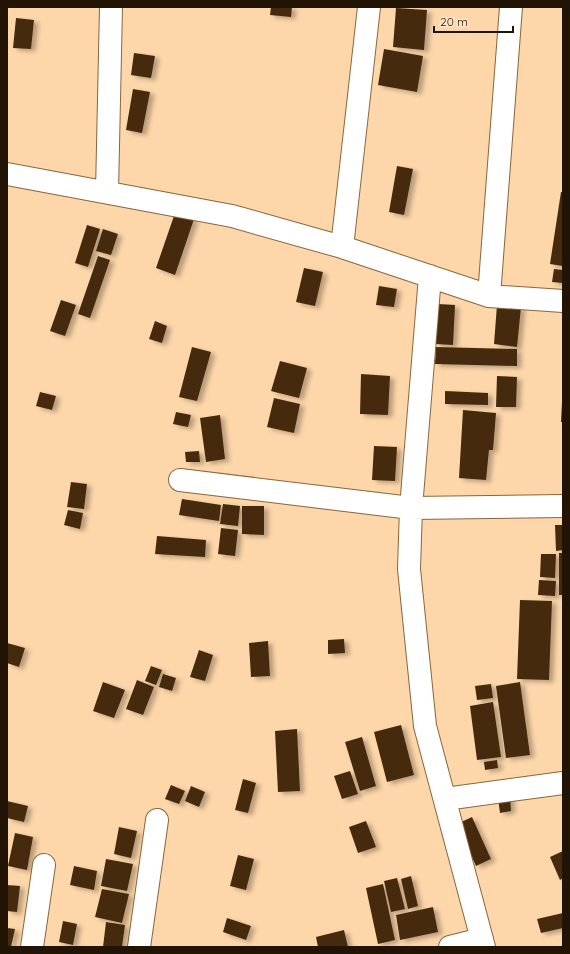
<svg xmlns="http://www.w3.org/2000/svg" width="570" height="954" viewBox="0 0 570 954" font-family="Quicksand,sans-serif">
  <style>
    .building { fill: #442c0a; filter: url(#shadow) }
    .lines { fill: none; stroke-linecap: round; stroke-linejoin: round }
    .minor-casing { stroke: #89663d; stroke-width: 24 }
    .minor { stroke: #fff; stroke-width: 22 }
  </style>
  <defs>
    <filter id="shadow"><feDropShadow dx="4.5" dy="2.5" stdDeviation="2" flood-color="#0004"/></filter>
  </defs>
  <rect width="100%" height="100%" fill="#fdd6a9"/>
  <path class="building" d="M 271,7 L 292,7 L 291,17 L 270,15 Z
    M 396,8 L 427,10 L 424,50 L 393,47 Z
    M 16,18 L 34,20 L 31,49 L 13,48 Z
    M 384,49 L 423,56 L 417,92 L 378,85 Z
    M 134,53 L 155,56 L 151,78 L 131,75 Z
    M 133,89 L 150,92 L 142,133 L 126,130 Z
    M 397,166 L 413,169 L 404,215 L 389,212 Z
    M 561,192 L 563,192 L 563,266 L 550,264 Z
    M 175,213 L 194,219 L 175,275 L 156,268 Z
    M 87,225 L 100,229 L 88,267 L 75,263 Z
    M 103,229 L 118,234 L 111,255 L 96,251 Z
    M 98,256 L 110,260 L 90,318 L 78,314 Z
    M 304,268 L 323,272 L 315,306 L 296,302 Z
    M 554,269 L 563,270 L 563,283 L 552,282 Z
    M 379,286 L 397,289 L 394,307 L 376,305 Z
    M 61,300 L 76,305 L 65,336 L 50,331 Z
    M 438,304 L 455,305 L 453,345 L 435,344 Z
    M 497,305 L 521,307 L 517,347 L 494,344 Z
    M 155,321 L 167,326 L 162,343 L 149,339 Z
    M 192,347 L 211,352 L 197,401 L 179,397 Z
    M 436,347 L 517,349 L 517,366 L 435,364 Z
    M 280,361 L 307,368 L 299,398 L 271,391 Z
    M 361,374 L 390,376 L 388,415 L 360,414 Z
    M 497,376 L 517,377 L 516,407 L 496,407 Z
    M 445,391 L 488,393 L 488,405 L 445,404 Z
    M 40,392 L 56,396 L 52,410 L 36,406 Z
    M 274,398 L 300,404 L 294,433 L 267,427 Z
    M 562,402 L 563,402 L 563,422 L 561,422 Z
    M 463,410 L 496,413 L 493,450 L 489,450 L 486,480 L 459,478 Z
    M 176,412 L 191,415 L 188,427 L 173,424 Z
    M 220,415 L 225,459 L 206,462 L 200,418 Z
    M 374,446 L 397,447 L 395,481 L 372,480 Z
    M 199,451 L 200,462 L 186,462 L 185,452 Z
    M 71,482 L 87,484 L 84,509 L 67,507 Z
    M 182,499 L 221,505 L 219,521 L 179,515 Z
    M 223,504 L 240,506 L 238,526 L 220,524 Z
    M 242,506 L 264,506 L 264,535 L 242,534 Z
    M 68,510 L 83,513 L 80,529 L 64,525 Z
    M 555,525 L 563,525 L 563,550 L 556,551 Z
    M 221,528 L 238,530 L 235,556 L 218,554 Z
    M 157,536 L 206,540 L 205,557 L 155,554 Z
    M 559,553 L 563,553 L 563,595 L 559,595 Z
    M 541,554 L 556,554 L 555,578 L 540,577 Z
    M 539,580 L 556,581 L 555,596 L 538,595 Z
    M 520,600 L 552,601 L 549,680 L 517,679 Z
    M 344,639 L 345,653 L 328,654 L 328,640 Z
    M 268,641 L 270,676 L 251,677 L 249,643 Z
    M 7,643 L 25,648 L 19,667 L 7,663 Z
    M 199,650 L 213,655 L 205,681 L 190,677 Z
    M 151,666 L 162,670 L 156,685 L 145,681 Z
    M 163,674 L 176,678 L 172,691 L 159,687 Z
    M 137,680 L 154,687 L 143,715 L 126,709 Z
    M 103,682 L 125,690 L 114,718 L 93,711 Z
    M 520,682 L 530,755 L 506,758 L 496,686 Z
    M 491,684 L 493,698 L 477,700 L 475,686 Z
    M 493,702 L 501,757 L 477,760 L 470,706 Z
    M 401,725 L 414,775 L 387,782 L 374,732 Z
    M 297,729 L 300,791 L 278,792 L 275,731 Z
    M 362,737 L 376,786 L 360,791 L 345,742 Z
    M 497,760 L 498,768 L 485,770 L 484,762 Z
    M 350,771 L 358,794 L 342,799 L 334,776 Z
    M 243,779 L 256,783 L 248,813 L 235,810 Z
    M 171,785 L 185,791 L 179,804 L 165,799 Z
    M 191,786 L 205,792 L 199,807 L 185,801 Z
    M 510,796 L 511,811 L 500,813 L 498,798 Z
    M 7,801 L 28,806 L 24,822 L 7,818 Z
    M 472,817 L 491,859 L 476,866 L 457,824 Z
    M 366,821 L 376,847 L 358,853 L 349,827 Z
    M 119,827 L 137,831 L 131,858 L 114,854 Z
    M 15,833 L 33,837 L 27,870 L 8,866 Z
    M 563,851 L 563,878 L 560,880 L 550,857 Z
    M 238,855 L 254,859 L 246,890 L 230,886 Z
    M 106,859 L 133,864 L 127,891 L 101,886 Z
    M 74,866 L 97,871 L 94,890 L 70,885 Z
    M 411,876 L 418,906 L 408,909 L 401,879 Z
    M 397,878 L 405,909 L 391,912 L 384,881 Z
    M 383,884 L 395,940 L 378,944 L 366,888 Z
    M 7,885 L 20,886 L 17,912 L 7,911 Z
    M 102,889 L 129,894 L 122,923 L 95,917 Z
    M 433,907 L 438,932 L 400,940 L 396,915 Z
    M 563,913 L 563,928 L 541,933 L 537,919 Z
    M 227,918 L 251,926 L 246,940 L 223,932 Z
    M 63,921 L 77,924 L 73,945 L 59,942 Z
    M 106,922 L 125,925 L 122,947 L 103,947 Z
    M 7,928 L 15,929 L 11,947 L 7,947 Z
    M 344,930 L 348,947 L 318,947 L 316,937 Z"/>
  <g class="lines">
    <g class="minor-casing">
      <path id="minor" d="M 7,174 L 232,216 L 342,247 L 489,296 L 563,301
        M 107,192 L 111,7
        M 342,247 L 369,7
        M 430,276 L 411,508 L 409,569 L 425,726 L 484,947
        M 489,296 L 511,7
        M 180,480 L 411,508 L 563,506
        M 445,799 L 563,783
        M 32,947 L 44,865
        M 139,947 L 157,820
        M 450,947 L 482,939"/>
    </g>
    <use href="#minor" class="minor"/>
  </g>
  <rect width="570" height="954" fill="none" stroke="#221404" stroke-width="16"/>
  <path d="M434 26v6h79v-6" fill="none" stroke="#221404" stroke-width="2"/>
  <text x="440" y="26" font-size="12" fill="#221404" stroke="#fee7cc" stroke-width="3" paint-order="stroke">20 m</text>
</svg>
